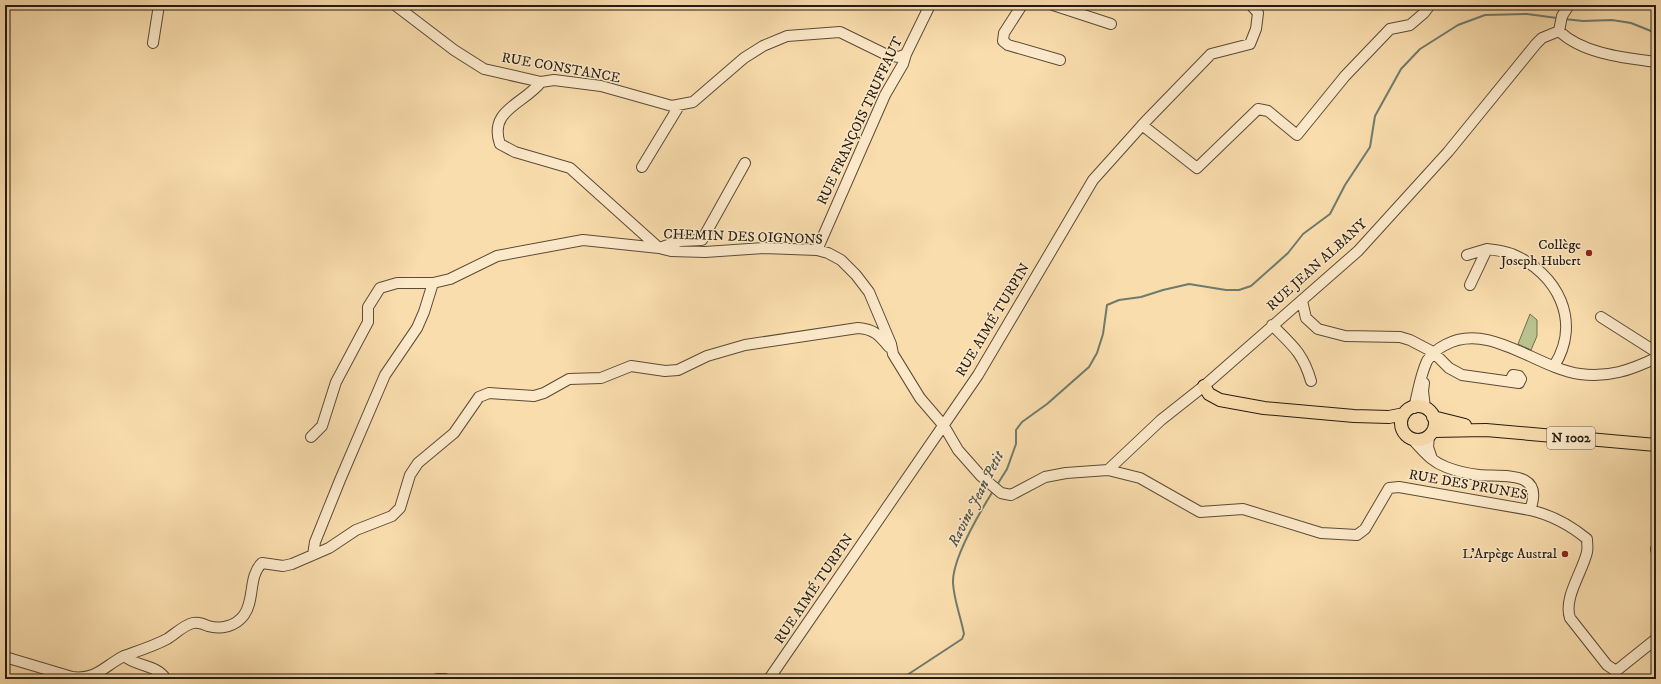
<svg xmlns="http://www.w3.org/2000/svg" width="1661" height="684" viewBox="0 0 1661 684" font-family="'IM FELL DW Pica',serif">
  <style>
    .green { fill: #b9c28e; stroke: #6e6e4f }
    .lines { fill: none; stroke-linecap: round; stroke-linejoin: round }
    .stream { stroke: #6d7b6e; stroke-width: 2 }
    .minor-casing { stroke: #5a4c37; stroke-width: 12 }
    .major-casing { stroke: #241b10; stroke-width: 14 }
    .minor { stroke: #fce9ca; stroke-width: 10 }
    .major { stroke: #faddad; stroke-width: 12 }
    .poi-dot { fill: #8f2418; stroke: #fce9ca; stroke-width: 1.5 }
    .labels { text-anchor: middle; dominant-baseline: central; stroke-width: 3; stroke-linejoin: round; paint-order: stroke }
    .shield { fill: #fce9ca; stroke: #655948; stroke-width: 1 }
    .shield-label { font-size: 13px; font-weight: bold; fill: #241b10 }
    .street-label { font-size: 14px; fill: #241b10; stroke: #fce9ca }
    .poi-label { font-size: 14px; fill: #241b10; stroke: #fce9ca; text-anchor: end }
    .water-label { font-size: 15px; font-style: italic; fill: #4f5347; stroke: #fce9ca }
  </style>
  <rect width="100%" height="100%" fill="#faddad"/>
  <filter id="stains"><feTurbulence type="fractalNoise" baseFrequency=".005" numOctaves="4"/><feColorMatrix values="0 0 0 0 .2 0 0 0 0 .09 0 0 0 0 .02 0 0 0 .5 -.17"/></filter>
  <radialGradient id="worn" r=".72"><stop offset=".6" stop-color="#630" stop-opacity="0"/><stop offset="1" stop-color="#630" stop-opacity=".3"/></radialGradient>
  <path class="green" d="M 1530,314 L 1537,320 L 1537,336 L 1531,350 L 1518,344 Z"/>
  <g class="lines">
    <path class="stream" d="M 1564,19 L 1583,21 L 1612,20 L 1631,23 L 1656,33
      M 997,485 L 1007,469 L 1016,444 L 1016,430 L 1022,422 L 1047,404 L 1089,367 L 1097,353 L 1103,334 L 1107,305 L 1119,300 L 1141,297 L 1163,290 L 1189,284 L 1226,290 L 1239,290 L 1251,286 L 1288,253 L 1303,234 L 1330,214 L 1345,185 L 1370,147 L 1375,116 L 1401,69 L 1420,49 L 1458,25 L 1485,15 L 1527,14 L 1557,18
      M 901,679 L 962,639 L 964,634 C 961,617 954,601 953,583 C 952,558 980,512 993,491"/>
    <g class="minor-casing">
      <path id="minor" d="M 395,5 L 454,50 L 484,69 L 541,82 L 554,80 L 601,86 L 672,106 L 693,102 L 744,58 L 763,46 L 787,36 L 840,32 L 887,55 L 899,57 L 906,54
        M 1022,5 L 1004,33 L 1003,41 L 1008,45 L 1060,60
        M 1053,5 L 1111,24
        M 1569,5 L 1562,16 L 1559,31 C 1583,54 1625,58 1656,62
        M 153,43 L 159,5
        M 541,82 C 524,104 488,110 500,144 L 515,152 L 570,168 L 659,248
        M 1142,125 L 1197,168 L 1258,109 L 1268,111 L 1297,135 L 1345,76 L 1390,29 L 1410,25 L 1424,13 L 1430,5
        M 642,167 L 679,106
        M 659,248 L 680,241 L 702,240 L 745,163
        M 817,250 L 885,95 L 903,64 L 906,54 L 930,5
        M 1467,255 L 1487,249
        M 1470,285 L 1487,249 C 1495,250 1504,251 1512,254 C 1558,273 1582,322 1554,366
        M 1302,301 L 1306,318 L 1318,329 L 1345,336 L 1400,337 L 1410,340 L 1433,352 L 1449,368 L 1462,375 L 1519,383 L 1521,379 L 1519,376 L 1513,375 L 1510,381
        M 1601,317 L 1656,352
        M 1272,325 C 1292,345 1303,353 1311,381
        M 1424,383 L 1423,391 L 1425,408
        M 1414,408 C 1418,392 1420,376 1427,361 C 1432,353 1437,349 1445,345 C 1489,321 1536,368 1580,374 C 1608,378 1631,370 1656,358
        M 1429,436 L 1428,447 L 1432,459
        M 311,437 L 322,426 L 336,382 L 368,322 L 368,307 L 380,288 L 397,283 L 433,283 L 450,279 L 497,256 L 583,240 L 659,248 L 671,251 L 705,252 L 764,248 L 817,250 L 828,253 L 841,260 L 856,275 L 869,292 L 891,344 L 893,354 L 920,398 L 944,426 L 958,450 L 981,476 L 1001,493 L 1011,495 L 1045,477 L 1066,473 L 1108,470 L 1140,478 L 1200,512 L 1243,509 L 1321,533 L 1357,535 L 1365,529 L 1389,488 L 1399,487 L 1530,510 C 1551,515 1570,525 1587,539 C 1587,543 1588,548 1587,552 C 1583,571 1563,598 1570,618 L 1607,665 L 1616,671 L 1656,639
        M 1411,438 C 1423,450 1430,461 1446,467 C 1456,471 1469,474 1479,475 C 1504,477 1545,470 1530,510
        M 1108,470 L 1161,420 L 1204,386 L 1358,251 L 1448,152 L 1536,44 L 1542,38 L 1559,31
        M 1656,549 L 1656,550
        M 313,555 L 315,542 L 340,480 L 385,375 L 417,328 L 424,312 L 433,283
        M 124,656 C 138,651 154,646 167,639 C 175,634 184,625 193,623 C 198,622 204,624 208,626 C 221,630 236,626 244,615 C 255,600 248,576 262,563 L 283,566 L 292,564 L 329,548 L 356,530 L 392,516 L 400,508 L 410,475 L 418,463 L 454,433 L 479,397 L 489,393 L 534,396 L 544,393 L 569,379 L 601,378 L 631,366 L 665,371 L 678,370 L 707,356 L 745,345 L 858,328 C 874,329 879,335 889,347
        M 5,657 L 72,677 C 97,680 104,666 124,656 C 137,667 156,664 166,679
        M 437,679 L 445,679
        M 769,679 L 978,375 L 1093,180 L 1145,122 L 1211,54 L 1250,44 L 1256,29 L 1258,13 L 1251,5"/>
    </g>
    <g class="major-casing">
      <path id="major" d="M 1204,386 L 1209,394 L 1220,400 L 1264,408 L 1354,416 L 1389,417 L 1404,414
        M1401 423a17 17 0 1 1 34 0a17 17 0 1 1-34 0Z
        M 1433,417 L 1465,425
        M 1433,431 L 1486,430 L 1656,445"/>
    </g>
    <use href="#minor" class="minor"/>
    <use href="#major" class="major"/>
  </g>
  <g class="poi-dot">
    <circle cx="1589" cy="253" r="4"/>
    <circle cx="1565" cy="554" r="4"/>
  </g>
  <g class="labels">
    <rect class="shield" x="1547" y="427" width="48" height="22" rx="3"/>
    <g class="shield-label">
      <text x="1571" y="438">N 1002</text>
    </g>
    <g class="street-label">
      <text transform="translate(561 68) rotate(10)">RUE CONSTANCE</text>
      <text transform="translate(860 121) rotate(-65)">RUE FRANÇOIS TRUFFAUT</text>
      <text transform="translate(743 237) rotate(2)">CHEMIN DES OIGNONS</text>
      <text transform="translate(1317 265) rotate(-42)">RUE JEAN ALBANY</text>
      <text transform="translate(993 320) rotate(-59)">RUE AIMÉ TURPIN</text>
      <text transform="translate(1468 485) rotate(10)">RUE DES PRUNES</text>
      <text transform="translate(814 589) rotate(-56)">RUE AIMÉ TURPIN</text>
    </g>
    <g class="poi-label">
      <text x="1581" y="245">Collège<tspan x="1581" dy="16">Joseph Hubert</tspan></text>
      <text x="1557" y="554">L'Arpège Austral</text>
    </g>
    <g class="water-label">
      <text transform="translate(976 499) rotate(-63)">Ravine Jean Petit</text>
    </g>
  </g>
  <rect width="1661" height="684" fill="none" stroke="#faddad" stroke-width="20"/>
  <rect x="6" y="6" width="1649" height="672" fill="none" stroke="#241b10" stroke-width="2"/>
  <rect x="10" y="10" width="1641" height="664" fill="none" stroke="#241b10"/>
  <rect width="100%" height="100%" filter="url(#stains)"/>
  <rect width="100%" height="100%" fill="url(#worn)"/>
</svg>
